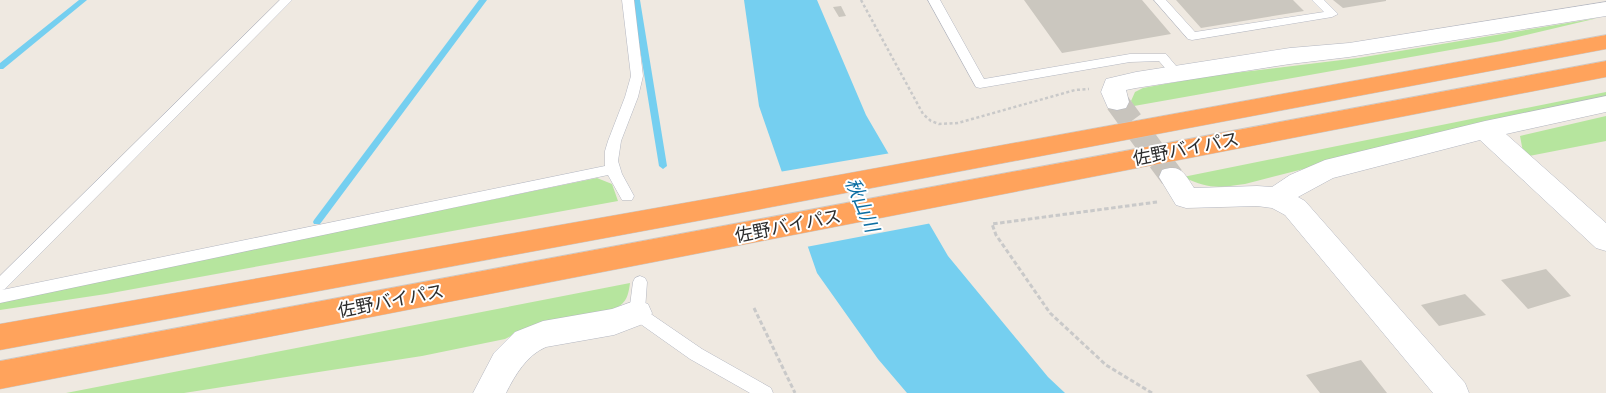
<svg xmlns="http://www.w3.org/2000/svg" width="1606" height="393" viewBox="0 0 1606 393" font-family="Montserrat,'Noto Sans JP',sans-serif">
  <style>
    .green { fill: #b6e59e }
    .water { fill: #75cff0 }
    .pier { fill: #efe9e1 }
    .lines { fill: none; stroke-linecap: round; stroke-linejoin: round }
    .stream { fill: #75cff0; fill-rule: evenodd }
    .building { fill: #cbc7bf }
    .street-tunnel { stroke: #c8c4bd; stroke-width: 24; stroke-dasharray: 24 12; stroke-linecap: butt }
    .lane-casing { stroke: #b4b7c1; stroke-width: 1 }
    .street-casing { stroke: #b4b7c1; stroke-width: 1 }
    .highway-casing { stroke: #c9c9c9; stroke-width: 1 }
    .path-far1 { stroke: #c9c9c9; stroke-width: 2.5; stroke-dasharray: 3 2.5; stroke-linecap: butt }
    .path { stroke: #c9c9c9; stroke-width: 3; stroke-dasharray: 4.5 2.5; stroke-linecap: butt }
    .lane { fill: #fff; fill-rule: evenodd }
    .street { fill: #fff; fill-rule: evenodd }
    .highway { fill: #ffa35c; fill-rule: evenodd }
    .labels { text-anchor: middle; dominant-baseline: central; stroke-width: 4; stroke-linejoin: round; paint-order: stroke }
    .street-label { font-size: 18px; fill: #2e2e2e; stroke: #fff }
    .water-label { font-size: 19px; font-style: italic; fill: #0d6fa3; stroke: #fff }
  </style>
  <rect width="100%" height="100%" fill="#efe9e1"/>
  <path class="green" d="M 1598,18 L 1501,41 L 1134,106 L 1131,101 L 1135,92 L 1143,88 L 1209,76 L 1358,58 Z
    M 1606,92 L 1606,99 L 1390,147 L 1245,184 C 1217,188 1209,189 1183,177 Z
    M 1606,116 L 1606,141 L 1524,157 L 1520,136 Z
    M 597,178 L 612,184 L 618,201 L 106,294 L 0,310 L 0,301 Z
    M 630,283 C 628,298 626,303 613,310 L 519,332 L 505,339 L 422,356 L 184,393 L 66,393 Z"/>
  <path class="water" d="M 744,0 L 817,0 L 866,115 L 948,256 L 1048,377 L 1065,393 L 907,393 L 878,359 L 817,273 L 759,106 Z"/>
  <path class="pier" d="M 891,153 L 932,223 L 806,247 L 779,172 Z"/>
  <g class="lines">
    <path class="stream" d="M 79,0 L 87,0 L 3,69 L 0,69 L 0,63 Z
      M 479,0 L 487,0 L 320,224 L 314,224 L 313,222 L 314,220 Z
      M 632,0 L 640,0 L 667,166 L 663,169 L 659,166 Z"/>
  </g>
  <path class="building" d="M 1024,0 L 1142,0 L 1171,34 L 1062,53 Z
    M 1176,0 L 1293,0 L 1304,11 L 1201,28 Z
    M 1333,0 L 1386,0 L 1386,1 L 1343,8 Z
    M 841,6 L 846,16 L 839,17 L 833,7 Z
    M 1546,269 L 1571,296 L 1528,309 L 1501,280 Z
    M 1465,294 L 1486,315 L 1439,326 L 1421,305 Z
    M 1361,360 L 1387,393 L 1320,393 L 1306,375 Z"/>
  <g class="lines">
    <path class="street-tunnel" d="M 1117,102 L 1172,177"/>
    <g class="lane-casing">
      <path id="lane" d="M 280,0 L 292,0 L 5,289 L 2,290 L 605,166 L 605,151 L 608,141 L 625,97 L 631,76 L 622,0 L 634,0 L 643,76 L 638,97 L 621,141 L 618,161 L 622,174 L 634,196 L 632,200 L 622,200 L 608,175 L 0,303 L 0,276 Z
        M 928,0 L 940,0 L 984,79 L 1130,54 L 1166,54 L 1182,73 L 1176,77 L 1172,76 L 1159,61 L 1130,62 L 980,88 L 976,87 Z
        M 1154,0 L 1166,0 L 1195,32 L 1324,12 L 1312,0 L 1324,0 L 1338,14 L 1332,17 L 1192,40 L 1188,39 Z
        M 640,276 L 645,278 L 647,282 L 645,310 L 702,349 L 771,388 L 773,393 L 750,393 L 690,359 L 632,318 L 629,313 L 633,282 L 635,278 Z"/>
    </g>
    <g class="street-casing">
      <path id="street" d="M 1606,2 L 1606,16 L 1349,57 L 1290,64 L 1136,88 L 1126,90 L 1129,102 L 1126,108 L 1117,110 L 1108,108 L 1101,92 L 1106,79 L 1136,72 L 1290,48 L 1349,43 Z
        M 1606,96 L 1606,112 L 1506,134 L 1606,223 L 1606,251 L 1596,248 L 1480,140 L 1333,178 L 1298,197 L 1305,201 L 1465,383 L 1469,393 L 1433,393 L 1285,215 L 1272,208 L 1257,206 L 1186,208 L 1176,205 L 1159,177 L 1162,170 C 1181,164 1184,173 1194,188 L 1257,186 L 1272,187 L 1290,175 L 1325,160 L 1485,121 Z
        M 637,300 L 648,304 L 652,313 L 648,322 L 614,335 L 546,347 C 527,355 515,375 506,393 L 473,393 L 494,353 L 515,332 L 543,321 L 612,309 Z"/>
    </g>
    <g class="highway-casing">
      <path id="highway" d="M 1606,35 L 1606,49 L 724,216 L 0,350 L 0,324 L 724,196 Z
        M 1606,61 L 1606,77 L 0,389 L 0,361 Z"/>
    </g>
    <path class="path-far1" d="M 861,0 L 923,114 L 931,121 L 939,124 L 958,123 L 1075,90 L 1089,89"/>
    <path class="path" d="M 754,308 L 795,393
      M 1152,393 L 1106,365 L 1050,313 L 996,235 L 992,224 L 1157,202"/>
    <use href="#lane" class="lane"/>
    <use href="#street" class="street"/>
    <use href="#highway" class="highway"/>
  </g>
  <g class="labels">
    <g class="street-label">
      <text transform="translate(1186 149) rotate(-11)">佐野バイパス</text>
      <text transform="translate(788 226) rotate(-11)">佐野バイパス</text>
      <text transform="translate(391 301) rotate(-11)">佐野バイパス</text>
    </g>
    <g class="water-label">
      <text transform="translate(862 205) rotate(67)">秋山川</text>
    </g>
  </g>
</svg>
